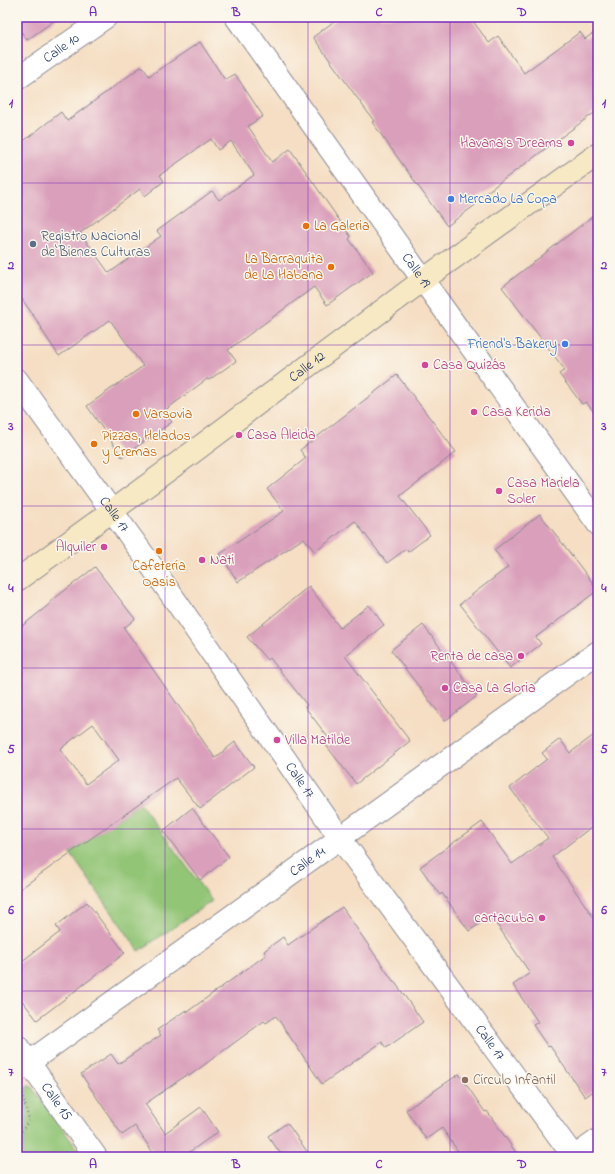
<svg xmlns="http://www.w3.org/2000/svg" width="615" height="1174" viewBox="0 0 615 1174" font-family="'Indie Flower',sans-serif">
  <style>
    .green { fill: #92c576; stroke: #567a6a }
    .building { fill: #daa0bb; fill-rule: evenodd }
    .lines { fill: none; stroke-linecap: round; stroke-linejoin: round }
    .minor-casing { stroke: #888690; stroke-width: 24 }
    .tertiary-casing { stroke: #888690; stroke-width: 24 }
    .secondary-casing { stroke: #888690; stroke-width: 24 }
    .path { stroke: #888690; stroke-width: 2.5; stroke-dasharray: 1 3; stroke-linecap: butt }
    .minor { stroke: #fff; stroke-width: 22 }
    .tertiary { stroke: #fff; stroke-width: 22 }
    .secondary { stroke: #f7e9c3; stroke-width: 22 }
    .grid { fill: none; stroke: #7b2cbf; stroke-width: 1; stroke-opacity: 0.55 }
    .hotel-dot { fill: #d1479c; stroke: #fbf7ec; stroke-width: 1.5 }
    .shop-dot { fill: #3f7fe0; stroke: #fbf7ec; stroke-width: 1.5 }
    .food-dot { fill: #e8710a; stroke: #fbf7ec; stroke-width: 1.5 }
    .service-dot { fill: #5c6f8a; stroke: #fbf7ec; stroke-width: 1.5 }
    .education-dot { fill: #8d6e63; stroke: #fbf7ec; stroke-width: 1.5 }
    .labels { text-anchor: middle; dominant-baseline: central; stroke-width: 3; stroke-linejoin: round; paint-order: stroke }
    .street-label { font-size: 14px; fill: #1b2f5e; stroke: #fbf7ec }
    .hotel-label { font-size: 14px; fill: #b23c85; stroke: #fbf7ec; text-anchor: start }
    .shop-label { font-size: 14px; fill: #366cbe; stroke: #fbf7ec; text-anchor: start }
    .food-label { font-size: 14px; fill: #c56008; stroke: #fbf7ec; text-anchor: start }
    .service-label { font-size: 14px; fill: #4e5e75; stroke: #fbf7ec; text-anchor: start }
    .education-label { font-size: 14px; fill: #785e54; stroke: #fbf7ec; text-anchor: start }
    .neatline { fill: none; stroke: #7b2cbf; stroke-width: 1.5 }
    .grid-label { font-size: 13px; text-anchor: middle; font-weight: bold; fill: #7b2cbf }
  </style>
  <rect width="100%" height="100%" fill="#fbf7ec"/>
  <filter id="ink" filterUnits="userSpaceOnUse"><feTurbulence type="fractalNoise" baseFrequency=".025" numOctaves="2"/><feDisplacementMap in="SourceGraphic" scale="8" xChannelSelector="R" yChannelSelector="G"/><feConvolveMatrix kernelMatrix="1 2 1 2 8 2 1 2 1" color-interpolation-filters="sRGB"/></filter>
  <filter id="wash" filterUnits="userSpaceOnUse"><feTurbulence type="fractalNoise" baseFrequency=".012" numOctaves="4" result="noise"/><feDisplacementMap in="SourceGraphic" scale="16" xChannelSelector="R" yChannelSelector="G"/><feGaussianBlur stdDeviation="0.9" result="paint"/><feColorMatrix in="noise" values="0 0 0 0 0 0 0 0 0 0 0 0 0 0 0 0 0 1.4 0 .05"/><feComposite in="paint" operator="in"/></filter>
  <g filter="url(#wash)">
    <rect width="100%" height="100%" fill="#f5dec3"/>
    <path class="green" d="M 140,803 L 212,901 L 139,951 L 70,853 Z
      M 31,1086 L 83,1157 L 17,1157 L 17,1087 Z"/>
    <g id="blocks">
      <path class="building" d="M 17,17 L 59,17 L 27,40 L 17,26 Z
        M 340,17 L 470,17 L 489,43 L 498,36 L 524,73 L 580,32 L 585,39 L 598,30 L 598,110 L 476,200 L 478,203 L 447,226 L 372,122 L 374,121 L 313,37 Z
        M 200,42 L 225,80 L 235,74 L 263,116 L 248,126 L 272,162 L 290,149 L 351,237 L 349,239 L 373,272 L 327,305 L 314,287 L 228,350 L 236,361 L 209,380 L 207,379 L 164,411 L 172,422 L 122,457 L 87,406 L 143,366 L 110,320 L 59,356 L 41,329 L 42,328 L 17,292 L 17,146 L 61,112 L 67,121 L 142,66 L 149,76 ZM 211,139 L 218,150 L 231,141 L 254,175 L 219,200 L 212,191 L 157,231 L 161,236 L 109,273 L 80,233 L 140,189 L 145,196 L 164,181 L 160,175 Z
        M 598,212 L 598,417 L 586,402 L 582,404 L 559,374 L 565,370 L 502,287 Z
        M 397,375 L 456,452 L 400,496 L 430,535 L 408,552 L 406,549 L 387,563 L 355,521 L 315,552 L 304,538 L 238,582 L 220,554 L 284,511 L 267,489 L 306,458 L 300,450 Z
        M 540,514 L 598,590 L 536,637 L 541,644 L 510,668 L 460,604 L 508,567 L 494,550 Z
        M 95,567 L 135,619 L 124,628 L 215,758 L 235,742 L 254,767 L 200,809 L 176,778 L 17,891 L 17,630 L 51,603 L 50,602 ZM 93,724 L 119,760 L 86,784 L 60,749 Z
        M 309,586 L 340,628 L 369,605 L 384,625 L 345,656 L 410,741 L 356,784 L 325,744 L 330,740 L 305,707 L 307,705 L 270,658 L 267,660 L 247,637 Z
        M 423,625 L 477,696 L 445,721 L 391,650 Z
        M 598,732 L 598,822 L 552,857 L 598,924 L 598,1088 L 585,1097 L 550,1046 L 548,1047 L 533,1025 L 538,1022 L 513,985 L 530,973 L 491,916 L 469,931 L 442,893 L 440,895 L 420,867 L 482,822 L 512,864 L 548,838 L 510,788 L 547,759 L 542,753 L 560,739 L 570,753 Z
        M 192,808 L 229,857 L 200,880 L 163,831 Z
        M 87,902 L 125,953 L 37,1020 L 17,994 L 17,965 L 60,932 L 56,926 Z
        M 342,907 L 393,981 L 394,981 L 423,1022 L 386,1048 L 382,1042 L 322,1084 L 276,1016 L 266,1023 L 264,1021 L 189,1076 L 188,1074 L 145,1104 L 165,1133 L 201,1107 L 218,1132 L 182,1157 L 156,1157 L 135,1126 L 122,1135 L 81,1074 L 111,1054 L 118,1064 L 161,1035 L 157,1030 L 186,1010 L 187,1012 L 266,955 L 264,951 L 283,937 L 288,945 Z
        M 459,1074 L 485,1112 L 487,1111 L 519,1157 L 462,1157 L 442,1128 L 426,1139 L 406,1110 Z
        M 287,1123 L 311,1157 L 283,1157 L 268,1136 Z"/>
    </g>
  </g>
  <g filter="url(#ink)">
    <use href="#blocks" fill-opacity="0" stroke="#888690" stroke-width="1"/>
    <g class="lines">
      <g class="minor-casing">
        <g id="minor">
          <path id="s1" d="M 236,17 L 423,280 L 598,524"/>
          <path id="s2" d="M 17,79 L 106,17"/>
          <path id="s3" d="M 17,1046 L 96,1157"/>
          <path id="s4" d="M 17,1071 L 598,652"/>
          <path d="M 574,1157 L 598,1140"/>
        </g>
      </g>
      <g class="tertiary-casing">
        <g id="tertiary">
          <path id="s5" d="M 17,380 L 148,561 L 340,838 L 574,1157"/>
        </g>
      </g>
      <g class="secondary-casing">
        <g id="secondary">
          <path id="s6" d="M 17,580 L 193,452 L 423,280 L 598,154"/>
        </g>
      </g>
      <path class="path" d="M 17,1138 L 29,1120 L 22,1093"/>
      <use href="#minor" class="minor"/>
      <use href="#tertiary" class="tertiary"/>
      <use href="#secondary" class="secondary"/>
    </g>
  </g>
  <path class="grid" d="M 165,17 L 165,1157M 308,17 L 308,1157M 450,17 L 450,1157M 17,183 L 598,183M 17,345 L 598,345M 17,506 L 598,506M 17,668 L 598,668M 17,829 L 598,829M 17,991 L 598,991"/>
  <g class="hotel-dot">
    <circle cx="571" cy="143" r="4"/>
    <circle cx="425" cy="365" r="4"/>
    <circle cx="474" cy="412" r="4"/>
    <circle cx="239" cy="435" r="4"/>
    <circle cx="499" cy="491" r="4"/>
    <circle cx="104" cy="547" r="4"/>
    <circle cx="202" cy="560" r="4"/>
    <circle cx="521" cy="656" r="4"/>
    <circle cx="445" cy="688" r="4"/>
    <circle cx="277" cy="740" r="4"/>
    <circle cx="542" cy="918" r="4"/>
  </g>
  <g class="shop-dot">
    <circle cx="451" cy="199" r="4"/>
    <circle cx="565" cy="344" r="4"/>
  </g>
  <g class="food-dot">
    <circle cx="306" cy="226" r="4"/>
    <circle cx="331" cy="267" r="4"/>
    <circle cx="136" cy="414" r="4"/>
    <circle cx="94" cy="444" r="4"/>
    <circle cx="159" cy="551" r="4"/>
  </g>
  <circle class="service-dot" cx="33" cy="244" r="4"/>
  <circle class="education-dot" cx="465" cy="1080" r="4"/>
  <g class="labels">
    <g class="street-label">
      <text stroke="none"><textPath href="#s2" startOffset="54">Calle 10</textPath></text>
      <text stroke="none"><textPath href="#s1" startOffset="311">Calle 19</textPath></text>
      <text stroke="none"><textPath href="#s6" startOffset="360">Calle 12</textPath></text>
      <text stroke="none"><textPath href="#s5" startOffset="166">Calle 17</textPath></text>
      <text stroke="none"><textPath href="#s5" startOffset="490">Calle 17</textPath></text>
      <text stroke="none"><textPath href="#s4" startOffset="358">Calle 14</textPath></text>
      <text stroke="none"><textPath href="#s5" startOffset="814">Calle 17</textPath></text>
      <text stroke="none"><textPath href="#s3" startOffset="68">Calle 15</textPath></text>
    </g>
    <g class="hotel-label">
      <text x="563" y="143" text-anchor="end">Havana´s Dreams</text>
      <text x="433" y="365">Casa Quizás</text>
      <text x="482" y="412">Casa Kerida</text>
      <text x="247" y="435">Casa Aleida</text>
      <text x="507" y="483">Casa Mariela<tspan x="507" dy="16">Soler</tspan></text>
      <text x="96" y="547" text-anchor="end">Alquiler</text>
      <text x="210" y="560">Nati</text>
      <text x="513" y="656" text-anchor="end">Renta de casa</text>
      <text x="453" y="688">Casa La Gloria</text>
      <text x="285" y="740">Villa Matilde</text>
      <text x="534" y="918" text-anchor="end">cartacuba</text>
    </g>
    <g class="shop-label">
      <text x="459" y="199">Mercado La Copa</text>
      <text x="557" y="344" text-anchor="end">Friend's Bakery</text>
    </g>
    <g class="food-label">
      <text x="314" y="226">La Galeria</text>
      <text x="323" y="259" text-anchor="end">La Barraquita<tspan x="323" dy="16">de La Habana</tspan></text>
      <text x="144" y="414">Varsovia</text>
      <text x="102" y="436">Pizzas, Helados<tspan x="102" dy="16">y Cremas</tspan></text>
      <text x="159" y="566" text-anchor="middle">Cafetería<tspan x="159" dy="16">Oasis</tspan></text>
    </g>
    <g class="service-label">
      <text x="41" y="236">Registro Nacional<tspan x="41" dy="16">de Bienes Culturas</tspan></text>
    </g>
    <g class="education-label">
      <text x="473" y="1080">Círculo Infantil</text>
    </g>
  </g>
  <rect width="615" height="1174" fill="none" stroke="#fbf7ec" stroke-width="44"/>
  <rect x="22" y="22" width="571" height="1130" class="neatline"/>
  <g class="grid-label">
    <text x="93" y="16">A</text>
    <text x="236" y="16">B</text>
    <text x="379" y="16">C</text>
    <text x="522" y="16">D</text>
    <text x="11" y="107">1</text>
    <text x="604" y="107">1</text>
    <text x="11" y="269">2</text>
    <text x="604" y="269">2</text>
    <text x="11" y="430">3</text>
    <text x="604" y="430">3</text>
    <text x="11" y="592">4</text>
    <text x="604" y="592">4</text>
    <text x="11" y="753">5</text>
    <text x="604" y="753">5</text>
    <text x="11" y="914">6</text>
    <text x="604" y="914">6</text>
    <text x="11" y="1076">7</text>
    <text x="604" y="1076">7</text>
    <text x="93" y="1168">A</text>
    <text x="236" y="1168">B</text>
    <text x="379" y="1168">C</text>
    <text x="522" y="1168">D</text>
  </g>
</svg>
